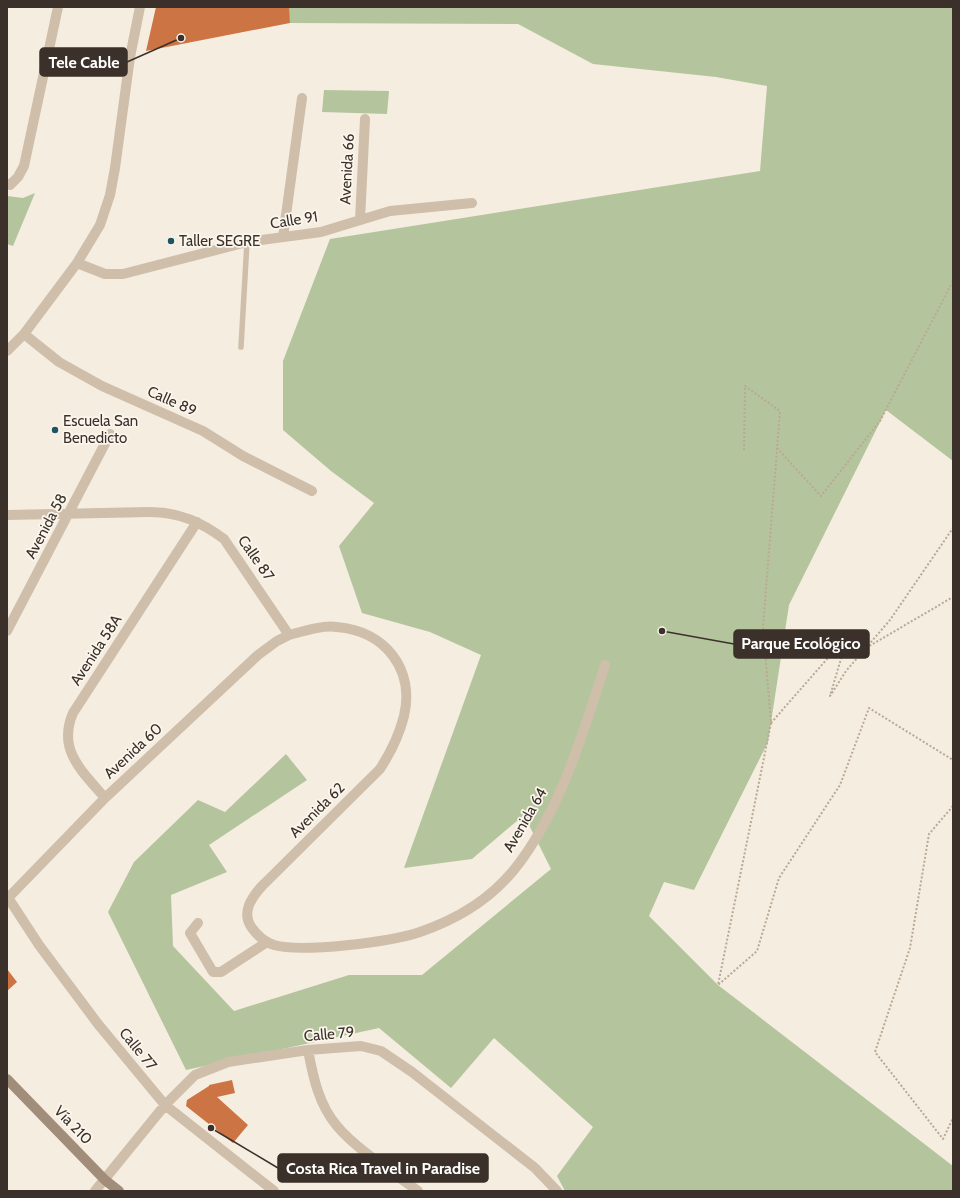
<svg xmlns="http://www.w3.org/2000/svg" width="960" height="1198" viewBox="0 0 960 1198" font-family="Cabin,sans-serif">
  <style>
    .green { fill: #b4c59e }
    .building { fill: #cd7445 }
    .lines { fill: none; stroke-linecap: round; stroke-linejoin: round }
    .path { stroke: #baa894; stroke-width: 2; stroke-dasharray: 2 2; stroke-linecap: butt }
    .service { stroke: #cebeaa; stroke-width: 5.5 }
    .minor { stroke: #cebeaa; stroke-width: 10 }
    .secondary { stroke: #a28d7b; stroke-width: 10 }
    .poi-dot { fill: #1c5560; stroke: #fbf6ed; stroke-width: 1.5 }
    .labels { text-anchor: middle; dominant-baseline: central; stroke-width: 3.5; stroke-linejoin: round; paint-order: stroke }
    .street-label { font-size: 15px; fill: #3b312a; stroke: #fbf6ed }
    .poi-label { font-size: 15px; fill: #3b312a; stroke: #fbf6ed; text-anchor: start }
    .leader { fill: none; stroke: #3b312a; stroke-width: 1.5 }
    .callout-dot { fill: #3b312a; stroke: #fbf6ed; stroke-width: 1.5 }
    .callout { fill: #3b312a; stroke: #3b312a; stroke-width: 1.5 }
    .callout-label { font-size: 16px; text-anchor: middle; font-weight: bold; fill: #fff }
  </style>
  <rect width="100%" height="100%" fill="#f5eddf"/>
  <path class="green" d="M 288,7 L 953,7 L 953,461 L 886,410 L 789,605 L 768,742 L 694,890 L 664,882 L 649,916 L 718,985 L 953,1166 L 953,1191 L 565,1191 L 557,1176 L 593,1127 L 494,1038 L 451,1088 L 379,1028 L 186,1070 L 108,912 L 134,862 L 198,800 L 225,812 L 286,754 L 307,780 L 209,845 L 227,872 L 171,895 L 173,946 L 234,1011 L 349,975 L 422,975 L 551,869 L 524,815 L 472,859 L 404,868 L 481,655 L 430,632 L 362,613 L 339,546 L 374,503 L 331,471 L 283,430 L 283,361 L 330,239 L 760,171 L 767,86 L 716,77 L 593,64 L 518,24 L 290,23 Z
    M 324,90 L 389,91 L 387,114 L 322,112 Z
    M 35,193 L 13,246 L 7,244 L 7,196 L 23,198 Z"/>
  <path class="building" d="M 156,7 L 289,7 L 290,23 L 146,51 Z
    M 7,969 L 17,982 L 7,991 Z
    M 232,1080 L 235,1093 L 217,1097 L 248,1125 L 233,1143 L 186,1106 L 187,1100 L 209,1086 L 209,1085 Z"/>
  <g class="lines">
    <path class="path" d="M 777,448 L 821,496 L 880,421 L 953,281
      M 744,450 L 745,386 L 780,411 L 763,627 L 771,723 L 848,635 L 830,696 L 846,671 L 890,620 L 953,528
      M 866,648 L 953,597
      M 771,723 L 718,985 L 757,951 L 779,878 L 840,785 L 869,708 L 953,760
      M 953,806 L 929,834 L 910,948 L 875,1052 L 943,1139 L 953,1118"/>
    <path class="service" d="M 241,347 L 247,242"/>
    <path class="minor" d="M 7,184 L 10,185 L 18,177 L 24,166 L 58,7
      M 360,220 L 365,119
      M 283,237 L 302,98
      M 77,263 L 105,274 L 123,274 L 247,242 L 321,232 L 390,211 L 472,203
      M 24,334 L 59,362 L 102,386 L 203,431 L 243,456 L 312,491
      M 7,351 L 24,334 L 77,263 L 100,225 L 110,195 L 115,168 L 130,57 L 140,7
      M 7,515 L 150,512 C 179,512 201,522 224,539 L 289,635 C 304,631 322,625 337,627 C 385,631 415,669 404,716 C 399,736 391,752 380,769 L 262,886 C 251,898 241,913 252,928 C 257,935 265,942 274,945 C 302,953 391,942 420,932 C 455,920 489,900 513,871 C 559,815 583,734 605,665
      M 7,631 L 110,434
      M 105,798 C 82,771 57,750 73,713 L 197,522
      M 7,896 L 39,945 L 98,1024 L 165,1105 L 274,1191
      M 7,899 L 105,798 L 258,655 L 277,641 L 289,635
      M 198,923 L 190,933 L 213,972 L 221,972 L 267,942
      M 308,1050 C 313,1077 319,1105 337,1126 C 356,1149 394,1173 418,1191
      M 95,1191 L 165,1105 L 195,1075 L 228,1062 L 308,1050 L 361,1046 L 381,1051 L 412,1072 L 535,1168 L 557,1191"/>
    <path class="secondary" d="M 7,1079 L 105,1180 L 119,1191"/>
  </g>
  <g class="poi-dot">
    <circle cx="171" cy="241" r="4"/>
    <circle cx="55" cy="430" r="4"/>
  </g>
  <g class="labels">
    <g class="street-label">
      <text transform="translate(347 169) rotate(-87)">Avenida 66</text>
      <text transform="translate(294 220) rotate(-9)">Calle 91</text>
      <text transform="translate(172 401) rotate(24)">Calle 89</text>
      <text transform="translate(46 526) rotate(-62)">Avenida 58</text>
      <text transform="translate(256 558) rotate(55)">Calle 87</text>
      <text transform="translate(96 650) rotate(-57)">Avenida 58A</text>
      <text transform="translate(133 751) rotate(-43)">Avenida 60</text>
      <text transform="translate(317 810) rotate(-45)">Avenida 62</text>
      <text transform="translate(525 820) rotate(-60)">Avenida 64</text>
      <text transform="translate(329 1034) rotate(-5)">Calle 79</text>
      <text transform="translate(138 1049) rotate(51)">Calle 77</text>
      <text transform="translate(73 1125) rotate(46)">Vía 210</text>
    </g>
    <g class="poi-label">
      <text x="179" y="241">Taller SEGRE</text>
      <text x="63" y="421">Escuela San<tspan x="63" dy="17">Benedicto</tspan></text>
    </g>
  </g>
  <path class="leader" d="M181 38L127 62M662 631L734 644M211 1128L278 1168"/>
  <g class="callout-dot">
    <circle cx="181" cy="38" r="4"/>
    <circle cx="662" cy="631" r="4"/>
    <circle cx="211" cy="1128" r="4"/>
  </g>
  <g class="callout">
    <rect x="40" y="48" width="87" height="28" rx="4"/>
    <rect x="734" y="630" width="135" height="28" rx="4"/>
    <rect x="278" y="1154" width="210" height="28" rx="4"/>
  </g>
  <g class="callout-label">
    <text x="84" y="68">Tele Cable</text>
    <text x="801" y="649">Parque Ecológico</text>
    <text x="383" y="1174">Costa Rica Travel in Paradise</text>
  </g>
  <rect width="960" height="1198" fill="none" stroke="#3b312a" stroke-width="16"/>
</svg>
